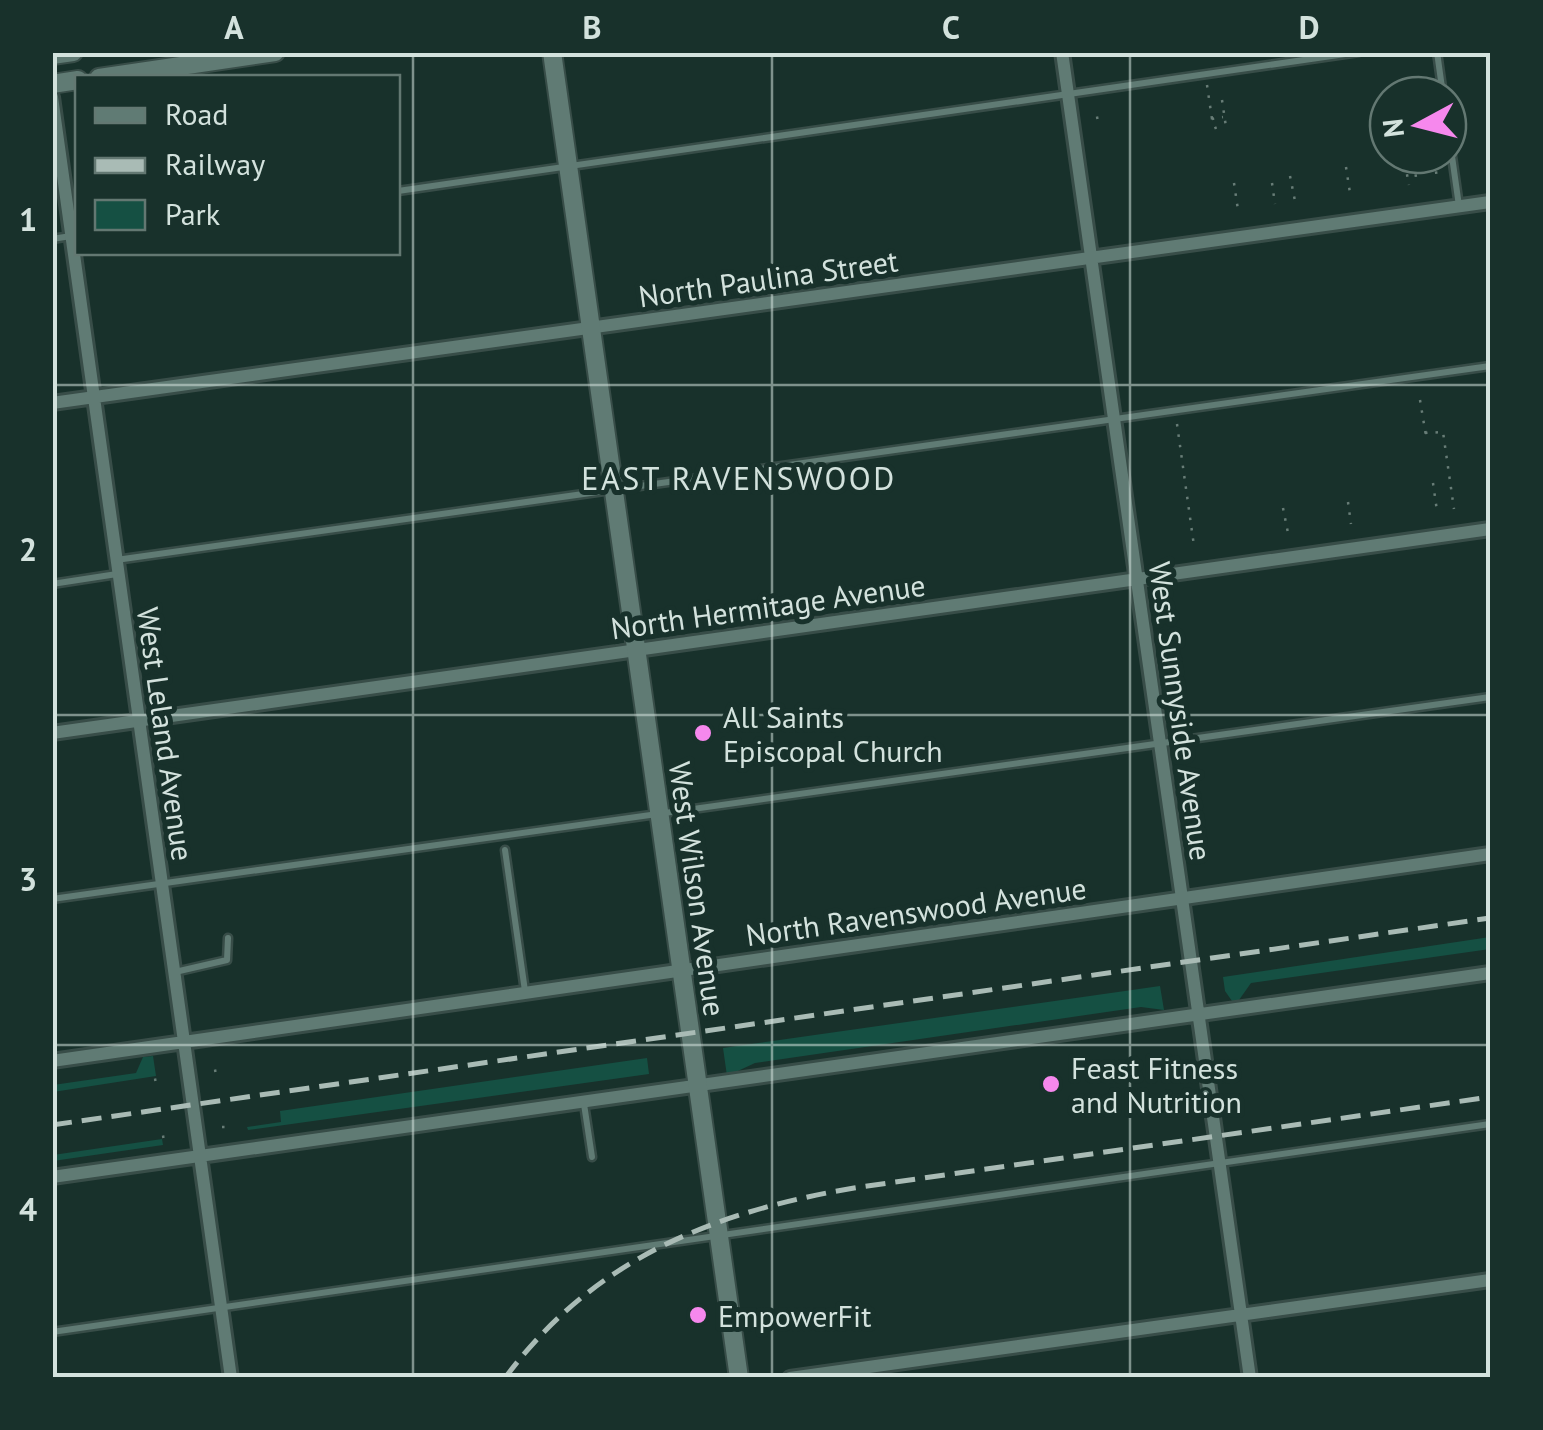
<svg xmlns="http://www.w3.org/2000/svg" width="1543" height="1430" viewBox="0 0 1543 1430" font-family="'PT Sans',sans-serif">
  <style>
    .green { fill: #155043 }
    .lines { fill: none; stroke-linecap: round; stroke-linejoin: round }
    .service-casing { stroke: #384d48; stroke-width: 11 }
    .minor-casing { stroke: #384d48; stroke-width: 18 }
    .tertiary-casing { stroke: #384d48; stroke-width: 22 }
    .secondary-casing { stroke: #384d48; stroke-width: 22 }
    .path { stroke: #687d77; stroke-width: 2.5; stroke-dasharray: 2.5 8; stroke-linecap: butt }
    .service { stroke: #607b74; stroke-width: 6 }
    .minor { stroke: #607b74; stroke-width: 12 }
    .tertiary { stroke: #607b74; stroke-width: 18 }
    .secondary { stroke: #607b74; stroke-width: 18 }
    .rail { stroke: #a9bbb5; stroke-width: 5; stroke-dasharray: 20 10; stroke-linecap: butt }
    .grid { fill: none; stroke: #d3e2dd; stroke-width: 2.5; stroke-opacity: 0.55 }
    .poi-dot { fill: #f688ed; stroke: #18312b; stroke-width: 4 }
    .labels { text-anchor: middle; dominant-baseline: central; stroke-width: 10; stroke-linejoin: round; paint-order: stroke }
    .street-label { font-size: 30px; fill: #d3e2dd; stroke: #18312b }
    .poi-label { font-size: 30px; fill: #d3e2dd; stroke: #18312b; text-anchor: start }
    .neighbourhood-label { font-size: 32px; letter-spacing: 2.5px; fill: #d3e2dd; stroke: #18312b }
    .neatline { fill: none; stroke: #d3e2dd; stroke-width: 4 }
    .grid-label { font-size: 32px; text-anchor: middle; font-weight: bold; fill: #d3e2dd }
  </style>
  <rect width="100%" height="100%" fill="#18312b"/>
  <path class="green" d="M 1490,937 L 1490,949 L 1251,983 L 1239,1000 L 1232,1001 L 1225,991 L 1223,977 Z
    M 1160,986 L 1164,1010 L 1141,1007 L 755,1063 L 727,1076 L 723,1048 Z
    M 153,1056 L 156,1076 L 53,1092 L 53,1085 L 136,1073 L 143,1057 Z
    M 647,1058 L 649,1074 L 248,1130 L 247,1127 L 281,1122 L 280,1111 Z
    M 162,1139 L 163,1145 L 53,1161 L 53,1155 Z"/>
  <g class="lines">
    <g class="service-casing">
      <path id="service" d="M 1437,52 L 1443,95
        M 1448,128 L 1459,206
        M 398,191 L 1359,52
        M 52,239 L 71,236
        M 116,560 L 1490,366
        M 52,584 L 117,574
        M 505,850 L 525,991
        M 52,899 L 1490,697
        M 175,972 L 227,960 L 228,938
        M 584,1104 L 592,1157
        M 52,1332 L 1490,1124"/>
    </g>
    <g class="minor-casing">
      <path id="minor" d="M 1062,52 L 1250,1378
        M 52,97 L 231,1378
        M 52,403 L 1490,202
        M 52,733 L 1490,529
        M 52,1061 L 1490,854
        M 52,1177 L 1490,973
        M 790,1378 L 1490,1280"/>
    </g>
    <g class="tertiary-casing">
      <path id="tertiary" d="M 552,52 L 739,1378"/>
    </g>
    <g class="secondary-casing">
      <path id="secondary" d="M 52,55 L 73,52
        M 99,78 L 275,52
        M 52,84 L 78,80"/>
    </g>
    <path class="path" d="M 1207,85 L 1212,119
      M 1222,100 L 1226,127
      M 1096,118 L 1106,116
      M 1216,129 L 1212,119 L 1223,117
      M 1435,161 L 1437,181
      M 1405,164 L 1409,185
      M 1414,164 L 1417,184
      M 1346,167 L 1350,193
      M 1290,176 L 1295,201
      M 1234,183 L 1238,210
      M 1272,183 L 1275,204
      M 1420,400 L 1426,436
      M 1177,424 L 1194,546
      M 1425,433 L 1443,432 L 1454,509
      M 1433,483 L 1437,511
      M 1348,502 L 1351,524
      M 1283,508 L 1288,533
      M 214,1071 L 220,1070
      M 154,1080 L 160,1079
      M 222,1127 L 228,1127
      M 162,1137 L 168,1136"/>
    <use href="#service" class="service"/>
    <use href="#minor" class="minor"/>
    <use href="#tertiary" class="tertiary"/>
    <use href="#secondary" class="secondary"/>
    <path class="rail" d="M 52,1125 L 1490,918
      M 505,1378 C 593,1259 713,1212 854,1188 L 1490,1097"/>
  </g>
  <path class="grid" d="M 413,52 L 413,1378M 772,52 L 772,1378M 1130,52 L 1130,1378M 52,385 L 1490,385M 52,715 L 1490,715M 52,1045 L 1490,1045"/>
  <g class="poi-dot">
    <circle cx="703" cy="733" r="10"/>
    <circle cx="1051" cy="1084" r="10"/>
    <circle cx="698" cy="1315" r="10"/>
  </g>
  <g class="labels">
    <g class="street-label">
      <text transform="translate(768 278) rotate(-8)">North Paulina Street</text>
      <text transform="translate(768 606) rotate(-8)">North Hermitage Avenue</text>
      <text transform="translate(1181 711) rotate(82)">West Sunnyside Avenue</text>
      <text transform="translate(166 734) rotate(82)">West Leland Avenue</text>
      <text transform="translate(698 889) rotate(82)">West Wilson Avenue</text>
      <text transform="translate(916 911) rotate(-8)">North Ravenswood Avenue</text>
    </g>
    <g class="poi-label">
      <text x="723" y="716">All Saints<tspan x="723" dy="34">Episcopal Church</tspan></text>
      <text x="1071" y="1067">Feast Fitness<tspan x="1071" dy="34">and Nutrition</tspan></text>
      <text x="718" y="1315">EmpowerFit</text>
    </g>
    <g class="neighbourhood-label">
      <text x="739" y="478">EAST RAVENSWOOD</text>
    </g>
  </g>
  <rect width="1543" height="1430" fill="none" stroke="#18312b" stroke-width="110"/>
  <rect x="75" y="75" width="325" height="180" fill="#18312b" stroke="#637872" stroke-width="2.5"/>
  <rect x="95" y="108" width="50" height="15" fill="#607b74" stroke="#637872" stroke-width="2.5"/>
  <text x="165" y="125" font-size="30" fill="#d3e2dd">Road</text>
  <rect x="95" y="158" width="50" height="15" fill="#a9bbb5" stroke="#637872" stroke-width="2.5"/>
  <text x="165" y="175" font-size="30" fill="#d3e2dd">Railway</text>
  <rect x="95" y="200" width="50" height="30" fill="#155043" stroke="#637872" stroke-width="2.5"/>
  <text x="165" y="225" font-size="30" fill="#d3e2dd">Park</text>
  <g transform="translate(1418 125) rotate(263)"><circle r="48" fill="#18312b" stroke="#637872" stroke-width="2.5"/>
  <path d="M0-8L18 38L0 25L-18 38Z" fill="#f688ed"/>
  <text y="-15" font-size="28" font-weight="bold" text-anchor="middle" fill="#d3e2dd">N</text>
  </g>
  <rect x="55" y="55" width="1433" height="1320" class="neatline"/>
  <g class="grid-label">
    <text x="234" y="39">A</text>
    <text x="592" y="39">B</text>
    <text x="951" y="39">C</text>
    <text x="1309" y="39">D</text>
    <text x="28" y="231">1</text>
    <text x="28" y="561">2</text>
    <text x="28" y="891">3</text>
    <text x="28" y="1221">4</text>
  </g>
</svg>
